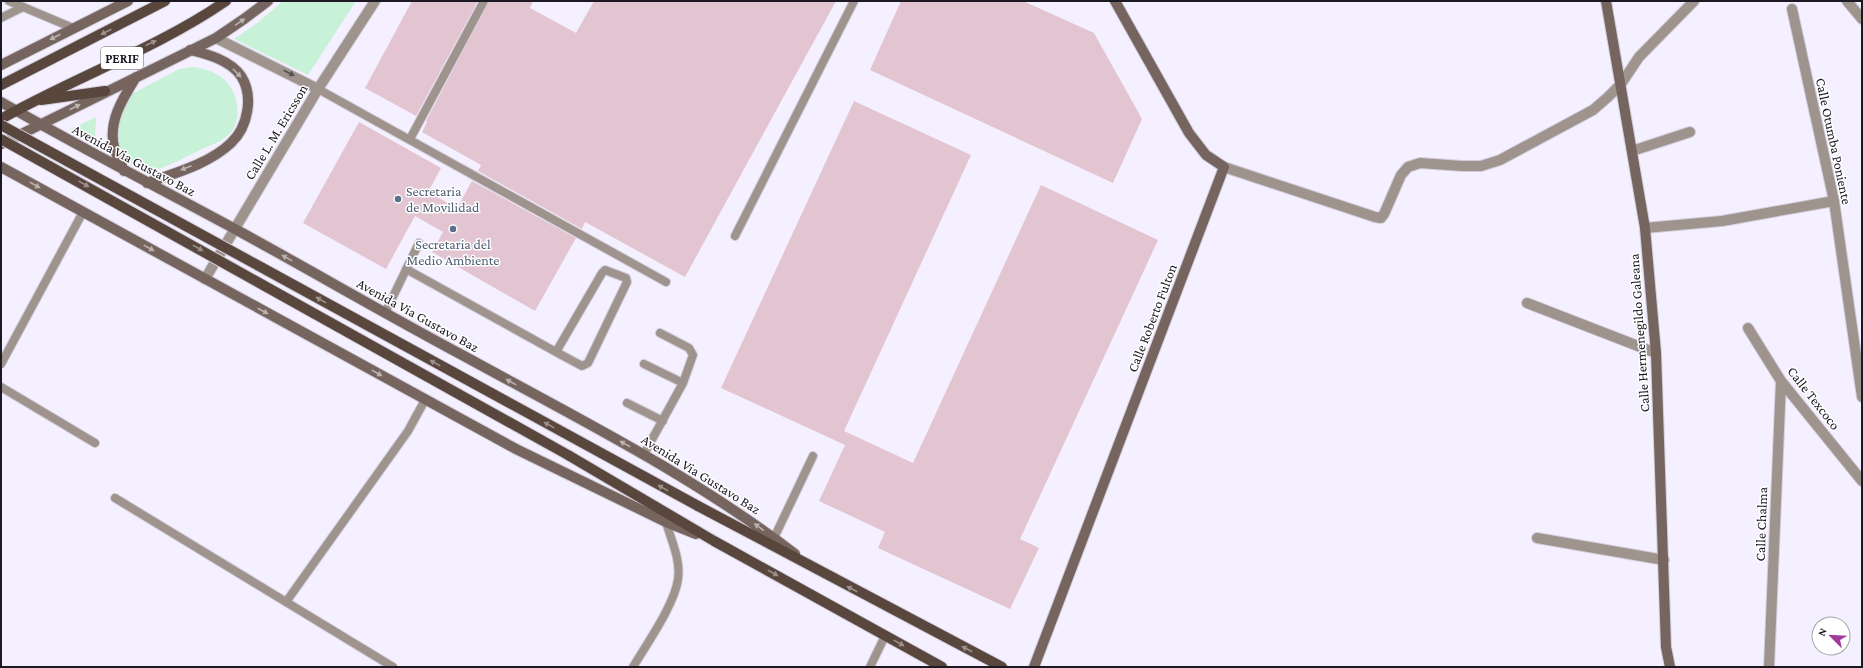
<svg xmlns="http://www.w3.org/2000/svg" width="1863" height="668" viewBox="0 0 1863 668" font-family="'Crimson Pro',serif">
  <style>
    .green { fill: #c7f2d8 }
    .building { fill: #e2c5d0 }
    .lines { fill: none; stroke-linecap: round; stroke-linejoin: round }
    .service-casing { stroke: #d2cedc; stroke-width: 10 }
    .minor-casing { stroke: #d2cedc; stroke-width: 12 }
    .tertiary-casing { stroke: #d2cedc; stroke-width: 12 }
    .secondary-casing { stroke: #d2cedc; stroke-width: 12 }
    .primary-casing { stroke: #d2cedc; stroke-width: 12 }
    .service { stroke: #9e938d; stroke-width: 8 }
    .minor { stroke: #9e938d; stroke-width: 10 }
    .tertiary { stroke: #9e938d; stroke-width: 10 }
    .secondary { stroke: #76655e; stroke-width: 10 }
    .primary { stroke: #59463d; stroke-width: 10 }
    .primary-bridge-casing { stroke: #d2cedc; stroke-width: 12; stroke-linecap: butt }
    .primary-bridge { stroke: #59463d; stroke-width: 10 }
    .oneway { fill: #bab2ae }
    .oneway2 { fill: #9b908b }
    .oneway3 { fill: #565052 }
    .service-dot { fill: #5c6f8a; stroke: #fff; stroke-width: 1.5 }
    .labels { text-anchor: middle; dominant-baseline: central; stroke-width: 3; stroke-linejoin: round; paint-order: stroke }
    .shield { fill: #fff; stroke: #605e64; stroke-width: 1 }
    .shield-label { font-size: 13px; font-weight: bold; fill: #1c1922 }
    .street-label { font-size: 14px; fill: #1c1922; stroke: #fff }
    .service-label { font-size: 14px; fill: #4e5e75; stroke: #fff; text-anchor: start }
  </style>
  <rect width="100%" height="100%" fill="#f5f0ff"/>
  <path class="green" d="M 283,1 L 356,1 L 308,75 L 234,39 L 257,23 Z
    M 193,67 C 211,70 227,76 234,94 C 240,109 239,126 226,137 C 220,142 211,145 204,148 C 186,157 167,167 148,173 L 122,159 L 114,136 L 123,104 L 130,95 L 179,69 Z
    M 96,117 L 95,144 L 69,130 Z"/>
  <path class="building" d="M 412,1 L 478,1 L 416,116 L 365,88 Z
    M 489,1 L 533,1 L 530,8 L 576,33 L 594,1 L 836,1 L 685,277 L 585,222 L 582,229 L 478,171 L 481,165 L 422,132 L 427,122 L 426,121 Z
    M 901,1 L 1023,1 L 1094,33 L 1142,119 L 1113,183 L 870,70 Z
    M 854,101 L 971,155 L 844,431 L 913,463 L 1041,185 L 1158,240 L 1020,539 L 1039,548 L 1010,609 L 878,548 L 885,532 L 819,501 L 845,445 L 721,388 Z
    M 359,122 L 441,168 L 428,192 L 457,208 L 472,181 L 576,238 L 535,311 L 432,252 L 443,232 L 415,216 L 386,269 L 303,223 Z"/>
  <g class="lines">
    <g class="service-casing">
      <path id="service" d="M 9,1 L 73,28
        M 1,18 L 23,7
        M 318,89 L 666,282
        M 410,139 L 484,1
        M 735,236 L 854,1
        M 406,269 L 556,352
        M 605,270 L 626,278 L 627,282 L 588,363 L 582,366 L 556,352 L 602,273 Z
        M 385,313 L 419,243
        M 1,364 L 83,212
        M 644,364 L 683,383
        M 1,387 L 95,443
        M 627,403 L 663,421
        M 644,454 L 683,383 L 693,355 L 689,348 L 660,333
        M 115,498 L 393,667
        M 774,538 L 813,456
        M 286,602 L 408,431 L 425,400
        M 633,667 C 646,645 675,604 678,579 C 681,560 671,540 666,522
        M 870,667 L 885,636"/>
    </g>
    <g class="minor-casing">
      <path id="minor" d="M 1847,1 L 1862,19
        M 1792,9 L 1834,201 L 1862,397
        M 216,38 L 318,89
        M 1632,151 L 1690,132
        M 1224,167 L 1375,217 L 1381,218 L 1384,214 L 1401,175 L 1408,167 L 1420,163 L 1462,166 L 1481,166 L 1500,160 L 1593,110 L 1608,97 L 1621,84 L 1639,57 L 1694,1
        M 1645,228 L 1722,221 L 1834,201
        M 1527,303 L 1656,353
        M 1748,328 L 1781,381 L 1862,481
        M 1537,538 L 1664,560
        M 1769,667 L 1781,381"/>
    </g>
    <g class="tertiary-casing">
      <path id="tertiary" d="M 205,279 L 318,89 L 375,1"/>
    </g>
    <g class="secondary-casing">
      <path id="secondary" d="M 1606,1 L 1645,228 L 1656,353 L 1666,647 L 1670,667
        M 1,65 L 128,1
        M 1,102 C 78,146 157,187 235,229 C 312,271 387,315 464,356 C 577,418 692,475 795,554
        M 1,144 L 216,38 L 244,19 L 268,1
        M 1,167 L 516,449 L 666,522 L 696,534
        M 124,171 C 121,163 116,155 114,147 C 108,121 123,98 136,77
        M 147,183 C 175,173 209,164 231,143 C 248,127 254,96 241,76 C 230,60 207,54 190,50
        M 1034,667 L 1224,167 L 1206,155 L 1189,133 L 1115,1"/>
    </g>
    <g class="primary-casing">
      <path id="primary" d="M 1,85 L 165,1
        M 41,100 L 105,91
        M 1,119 C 75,77 156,49 226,1
        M 568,455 L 714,541 L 942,667
        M 698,506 L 1002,667"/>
    </g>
    <use href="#service" class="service"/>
    <use href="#minor" class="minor"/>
    <use href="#tertiary" class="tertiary"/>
    <use href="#secondary" class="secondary"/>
    <use href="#primary" class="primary"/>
    <g class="primary-bridge-casing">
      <path id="primary-bridge" d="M 1,125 L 698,506
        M 1,139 L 568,455"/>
    </g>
    <use href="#primary-bridge" class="primary-bridge"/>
  </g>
  <defs><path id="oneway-solid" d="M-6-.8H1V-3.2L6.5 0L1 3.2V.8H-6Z"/></defs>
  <g class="oneway">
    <use href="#oneway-solid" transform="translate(240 22) rotate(-34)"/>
    <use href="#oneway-solid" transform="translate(55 37) rotate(152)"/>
    <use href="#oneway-solid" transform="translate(237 73) rotate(46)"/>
    <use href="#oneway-solid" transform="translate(75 107) rotate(-27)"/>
    <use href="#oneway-solid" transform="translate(186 168) rotate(159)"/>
    <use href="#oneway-solid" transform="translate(35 185) rotate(29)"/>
    <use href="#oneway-solid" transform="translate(149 248) rotate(29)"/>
    <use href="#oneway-solid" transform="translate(287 258) rotate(-151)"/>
    <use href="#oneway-solid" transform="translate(263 311) rotate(28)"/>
    <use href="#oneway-solid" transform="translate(377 373) rotate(29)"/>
    <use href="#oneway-solid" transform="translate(511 382) rotate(-151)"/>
    <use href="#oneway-solid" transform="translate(625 444) rotate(-151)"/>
    <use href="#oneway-solid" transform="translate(759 527) rotate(-144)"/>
  </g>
  <g class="oneway2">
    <use href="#oneway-solid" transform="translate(106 32) rotate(153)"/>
    <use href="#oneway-solid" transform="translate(151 43) rotate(-26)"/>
    <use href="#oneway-solid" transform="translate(84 184) rotate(29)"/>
    <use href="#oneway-solid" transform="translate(198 248) rotate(29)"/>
    <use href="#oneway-solid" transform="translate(321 300) rotate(-151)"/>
    <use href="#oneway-solid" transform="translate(435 363) rotate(-151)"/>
    <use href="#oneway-solid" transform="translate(549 425) rotate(-151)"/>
    <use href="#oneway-solid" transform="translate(663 488) rotate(-151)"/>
    <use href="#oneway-solid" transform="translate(773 573) rotate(29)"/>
    <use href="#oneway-solid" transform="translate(852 589) rotate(-152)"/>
    <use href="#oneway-solid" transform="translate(899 643) rotate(29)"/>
    <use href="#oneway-solid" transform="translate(967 649) rotate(-153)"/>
  </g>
  <use class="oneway3" href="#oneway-solid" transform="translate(289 73) rotate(27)"/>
  <g class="service-dot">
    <circle cx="398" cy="199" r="4"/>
    <circle cx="453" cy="229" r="4"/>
  </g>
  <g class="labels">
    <rect class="shield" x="101" y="47" width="42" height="22" rx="3"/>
    <g class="shield-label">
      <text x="122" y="58">PERIF</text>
    </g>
    <g class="street-label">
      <text transform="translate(276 132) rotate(-59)">Calle L. M. Ericsson</text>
      <text transform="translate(1834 141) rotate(78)">Calle Otumba Poniente</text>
      <text transform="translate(134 160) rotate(28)">Avenida Via Gustavo Baz</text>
      <text transform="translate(418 315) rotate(29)">Avenida Via Gustavo Baz</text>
      <text transform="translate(1152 318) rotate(-69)">Calle Roberto Fulton</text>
      <text transform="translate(1639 333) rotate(-94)">Calle Hermenegildo Galeana</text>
      <text transform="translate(1814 398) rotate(52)">Calle Texcoco</text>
      <text transform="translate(701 474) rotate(32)">Avenida Via Gustavo Baz</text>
      <text transform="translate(1761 524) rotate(-88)">Calle Chalma</text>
    </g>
    <g class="service-label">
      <text x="406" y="191">Secretaria<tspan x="406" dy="16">de Movilidad</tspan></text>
      <text x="453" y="244" text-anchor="middle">Secretaria del<tspan x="453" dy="16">Medio Ambiente</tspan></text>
    </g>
  </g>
  <rect width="1863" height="668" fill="none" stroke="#1c1922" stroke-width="4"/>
  <g transform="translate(1831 636) rotate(294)"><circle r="19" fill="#ffffff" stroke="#a4a3a7"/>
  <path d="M0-3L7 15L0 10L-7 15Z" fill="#a23a9c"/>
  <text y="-6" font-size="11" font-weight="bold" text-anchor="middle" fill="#1c1922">N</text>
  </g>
</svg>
